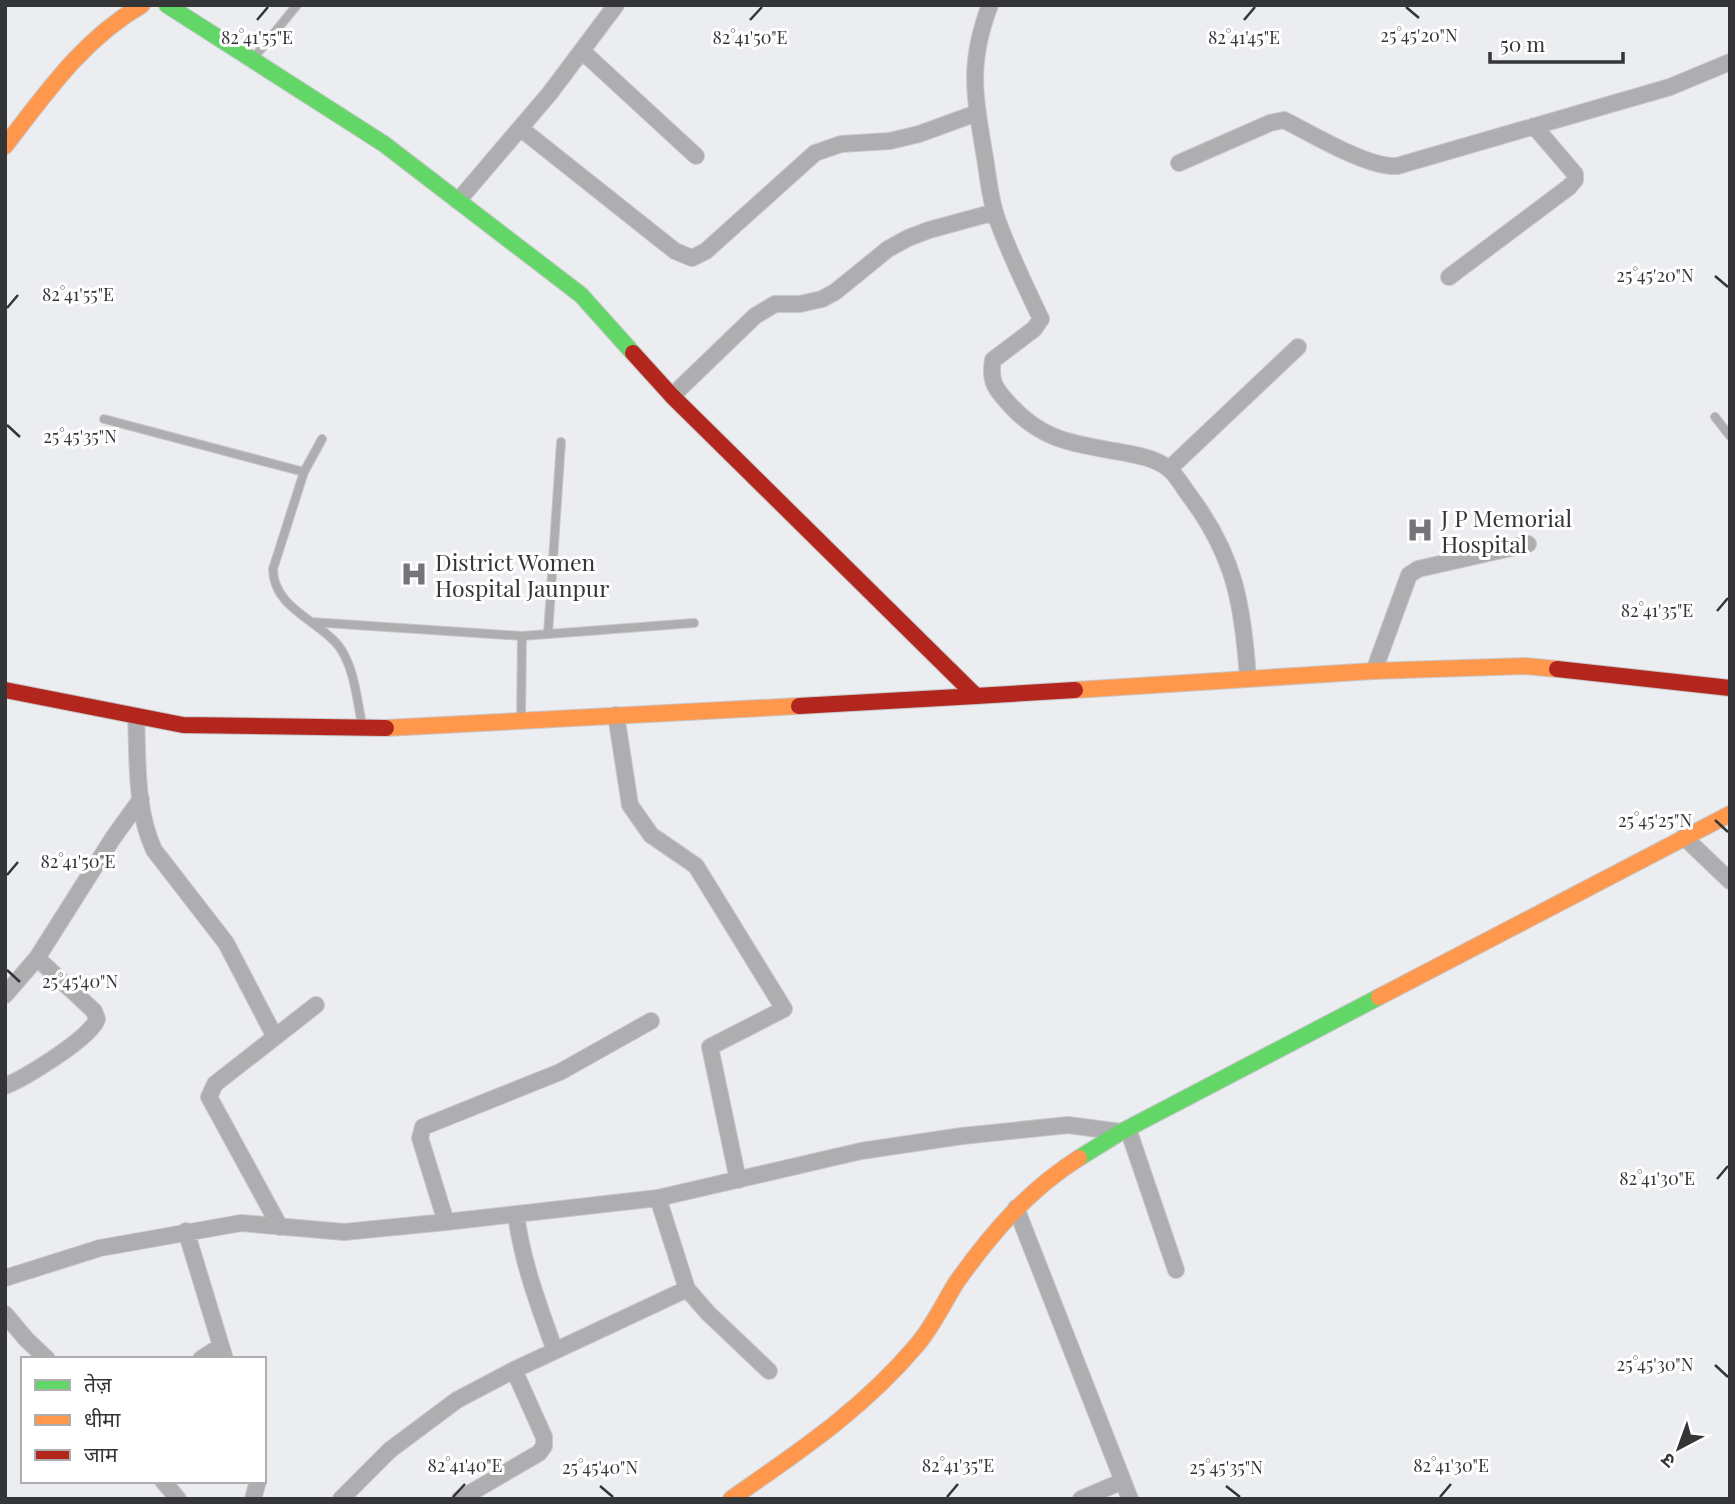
<svg xmlns="http://www.w3.org/2000/svg" width="1735" height="1504" viewBox="0 0 1735 1504" font-family="'Playfair Display','Noto Sans Devanagari',serif">
  <style>
    .lines { fill: none; stroke-linecap: round; stroke-linejoin: round }
    .lane-casing { stroke: #c7c8ca; stroke-width: 10 }
    .street-casing { stroke: #c7c8ca; stroke-width: 18 }
    .fast-casing { stroke: #c7c8ca; stroke-width: 18 }
    .slow-casing { stroke: #c7c8ca; stroke-width: 18 }
    .jam-casing { stroke: #c7c8ca; stroke-width: 18 }
    .lane { stroke: #aeadaf; stroke-width: 8 }
    .street { stroke: #aeadaf; stroke-width: 16 }
    .fast { stroke: #63d668; stroke-width: 16 }
    .slow { stroke: #ff974d; stroke-width: 16 }
    .jam { stroke: #b3261e; stroke-width: 16 }
    .ticks { fill: none; stroke: #333537; stroke-width: 2.5 }
    .labels { text-anchor: middle; dominant-baseline: central; stroke-width: 6; stroke-linejoin: round; paint-order: stroke }
    .poi-label { font-size: 23px; fill: #333537; stroke: #fff; text-anchor: start }
    .ticks-label { font-size: 18px; text-anchor: middle; fill: #333537; stroke: #fff; stroke-width: 6; stroke-linejoin: round; paint-order: stroke }
  </style>
  <rect width="100%" height="100%" fill="#ebedf0"/>
  <g class="lines">
    <g class="lane-casing">
      <path id="lane" d="M 252,60 L 297,5
        M 1715,417 L 1730,436
        M 104,419 L 304,472
        M 322,439 L 304,472 L 273,569 C 273,607 317,620 338,645 C 355,667 357,702 363,729
        M 311,622 L 522,636 L 694,623
        M 548,634 L 561,442
        M 521,720 L 522,636"/>
    </g>
    <g class="street-casing">
      <path id="street" d="M 990,5 C 967,65 975,97 985,158 C 988,177 990,198 996,216 C 1008,251 1025,285 1041,319 L 1034,329 L 993,360 C 989,382 996,390 1011,406 C 1045,443 1078,444 1126,453 C 1141,456 1158,459 1170,470 C 1177,476 1183,487 1189,495 C 1235,556 1243,605 1248,679
        M 582,51 L 696,156
        M 520,128 L 675,251 L 692,258 L 706,251 L 815,153 L 841,144 L 890,141 L 919,134 L 977,113
        M 1179,163 L 1270,123 L 1284,120 C 1312,134 1368,168 1397,166 L 1670,87 L 1730,62
        M 458,201 L 550,93 L 616,5
        M 1449,277 L 1569,187 L 1575,180 L 1575,174 L 1534,126
        M 672,396 L 755,316 L 775,304 L 800,304 L 822,299 L 835,292 L 888,249 L 908,238 L 929,230 L 995,212
        M 1169,469 L 1298,347
        M 1374,671 L 1409,575 L 1418,569 L 1528,544
        M 616,715 L 630,805 L 651,835 L 696,866 L 784,1009 L 710,1047 L 738,1180
        M 136,716 C 138,760 135,809 154,850 L 226,943 L 275,1037
        M 1684,837 L 1730,881
        M 5,995 L 37,958 L 113,838 L 141,799
        M 5,1086 C 25,1078 92,1037 97,1019 L 94,1011 L 37,958
        M 1128,1129 L 1176,1270
        M 658,1198 L 687,1289 L 708,1313 L 769,1371
        M 1016,1208 L 1130,1499
        M 516,1214 C 522,1262 539,1306 555,1351
        M 446,1222 L 420,1138 L 423,1127 L 560,1072 L 651,1021
        M 280,1227 L 209,1097 L 215,1084 L 316,1005
        M 186,1231 L 225,1359
        M 5,1278 L 100,1248 L 241,1223 L 344,1232 L 446,1222 L 658,1198 L 861,1151 L 962,1136 L 1068,1125 L 1121,1132
        M 5,1314 L 26,1339 L 47,1359
        M 201,1359 L 221,1346
        M 163,1481 L 178,1499
        M 253,1499 L 258,1481
        M 341,1499 L 390,1450 L 457,1400 L 514,1370 L 687,1289
        M 460,1499 L 539,1453 L 544,1446 L 544,1437 L 514,1370
        M 1081,1499 L 1123,1481"/>
    </g>
    <g class="fast-casing">
      <path id="fast" d="M 167,5 L 384,144 L 581,295 L 633,353
        M 1079,1158 L 1121,1132 L 1379,997"/>
    </g>
    <g class="slow-casing">
      <path id="slow" d="M 5,146 C 46,93 83,39 142,5
        M 1075,690 L 1374,671 L 1525,666 L 1557,669
        M 386,728 L 799,706
        M 1379,997 L 1730,814
        M 731,1499 C 798,1452 862,1410 916,1346 C 932,1328 943,1304 956,1283 C 990,1235 1028,1190 1079,1158"/>
    </g>
    <g class="jam-casing">
      <path id="jam" d="M 633,353 L 672,396 L 976,696 L 1075,690
        M 1557,669 L 1730,688
        M 5,690 L 183,725 L 386,728
        M 799,706 L 976,696"/>
    </g>
    <use href="#lane" class="lane"/>
    <use href="#street" class="street"/>
    <use href="#fast" class="fast"/>
    <use href="#slow" class="slow"/>
    <use href="#jam" class="jam"/>
  </g>
  <path class="ticks" d="M 1406,7 L 1419,18M 257,20 L 268,7M 750,20 L 762,7M 1244,20 L 1255,7M 1715,276 L 1728,287M 7,308 L 18,295M 7,425 L 20,437M 1717,611 L 1728,598M 1715,820 L 1728,832M 7,875 L 18,862M 7,970 L 20,982M 1717,1179 L 1728,1166M 1715,1365 L 1728,1377M 600,1486 L 613,1497M 1226,1486 L 1240,1497M 453,1497 L 465,1484M 947,1497 L 958,1484M 1440,1497 L 1451,1484"/>
  <defs>
    <g id="hospital-bare" transform="scale(2.1)"><path d="M-5-5h3v3.5h4V-5h3V5h-3V1.5h-4V5h-3Z" fill="#737578" stroke="#fff" stroke-width="2.5" paint-order="stroke"/></g>
  </defs>
  <g fill-rule="evenodd">
    <use href="#hospital-bare" x="1420" y="530"/>
    <use href="#hospital-bare" x="414" y="574"/>
  </g>
  <g class="labels">
    <g class="poi-label">
      <text x="1441" y="517">J P Memorial<tspan x="1441" dy="26">Hospital</tspan></text>
      <text x="435" y="561">District Women<tspan x="435" dy="26">Hospital Jaunpur</tspan></text>
    </g>
  </g>
  <g class="ticks-label">
    <text x="1419" y="42">25°45'20"N</text>
    <text x="257" y="44">82°41'55"E</text>
    <text x="750" y="44">82°41'50"E</text>
    <text x="1244" y="44">82°41'45"E</text>
    <text x="1655" y="282">25°45'20"N</text>
    <text x="78" y="301">82°41'55"E</text>
    <text x="80" y="443">25°45'35"N</text>
    <text x="1657" y="617">82°41'35"E</text>
    <text x="1655" y="827">25°45'25"N</text>
    <text x="78" y="868">82°41'50"E</text>
    <text x="80" y="988">25°45'40"N</text>
    <text x="1657" y="1185">82°41'30"E</text>
    <text x="1655" y="1371">25°45'30"N</text>
    <text x="465" y="1472">82°41'40"E</text>
    <text x="958" y="1472">82°41'35"E</text>
    <text x="1451" y="1472">82°41'30"E</text>
    <text x="600" y="1474">25°45'40"N</text>
    <text x="1226" y="1474">25°45'35"N</text>
  </g>
  <rect width="1735" height="1504" fill="none" stroke="#333537" stroke-width="14"/>
  <rect x="21" y="1357" width="245" height="126" fill="#ffffff" stroke="#adaeaf" stroke-width="2"/>
  <rect x="35" y="1380" width="35" height="10" fill="#63d668" stroke="#adaeaf" stroke-width="2"/>
  <text x="84" y="1392" font-size="21" fill="#333537">तेज़</text>
  <rect x="35" y="1415" width="35" height="10" fill="#ff974d" stroke="#adaeaf" stroke-width="2"/>
  <text x="84" y="1427" font-size="21" fill="#333537">धीमा</text>
  <rect x="35" y="1450" width="35" height="10" fill="#b3261e" stroke="#adaeaf" stroke-width="2"/>
  <text x="84" y="1462" font-size="21" fill="#333537">जाम</text>
  <g transform="translate(1679 1448) rotate(221)" stroke="#ffffff" stroke-width="5" paint-order="stroke">
  <path d="M0-5L12 26L0 18L-12 26Z" fill="#333537"/>
  <text y="-10" font-size="19" font-weight="bold" text-anchor="middle" fill="#333537">उ</text>
  </g>
  <path d="M1490 52v10h133v-10" fill="none" stroke="#333537" stroke-width="3.5"/>
  <text x="1500" y="52" font-size="21" fill="#333537" stroke="#ffffff" stroke-width="5" paint-order="stroke">50 m</text>
</svg>
